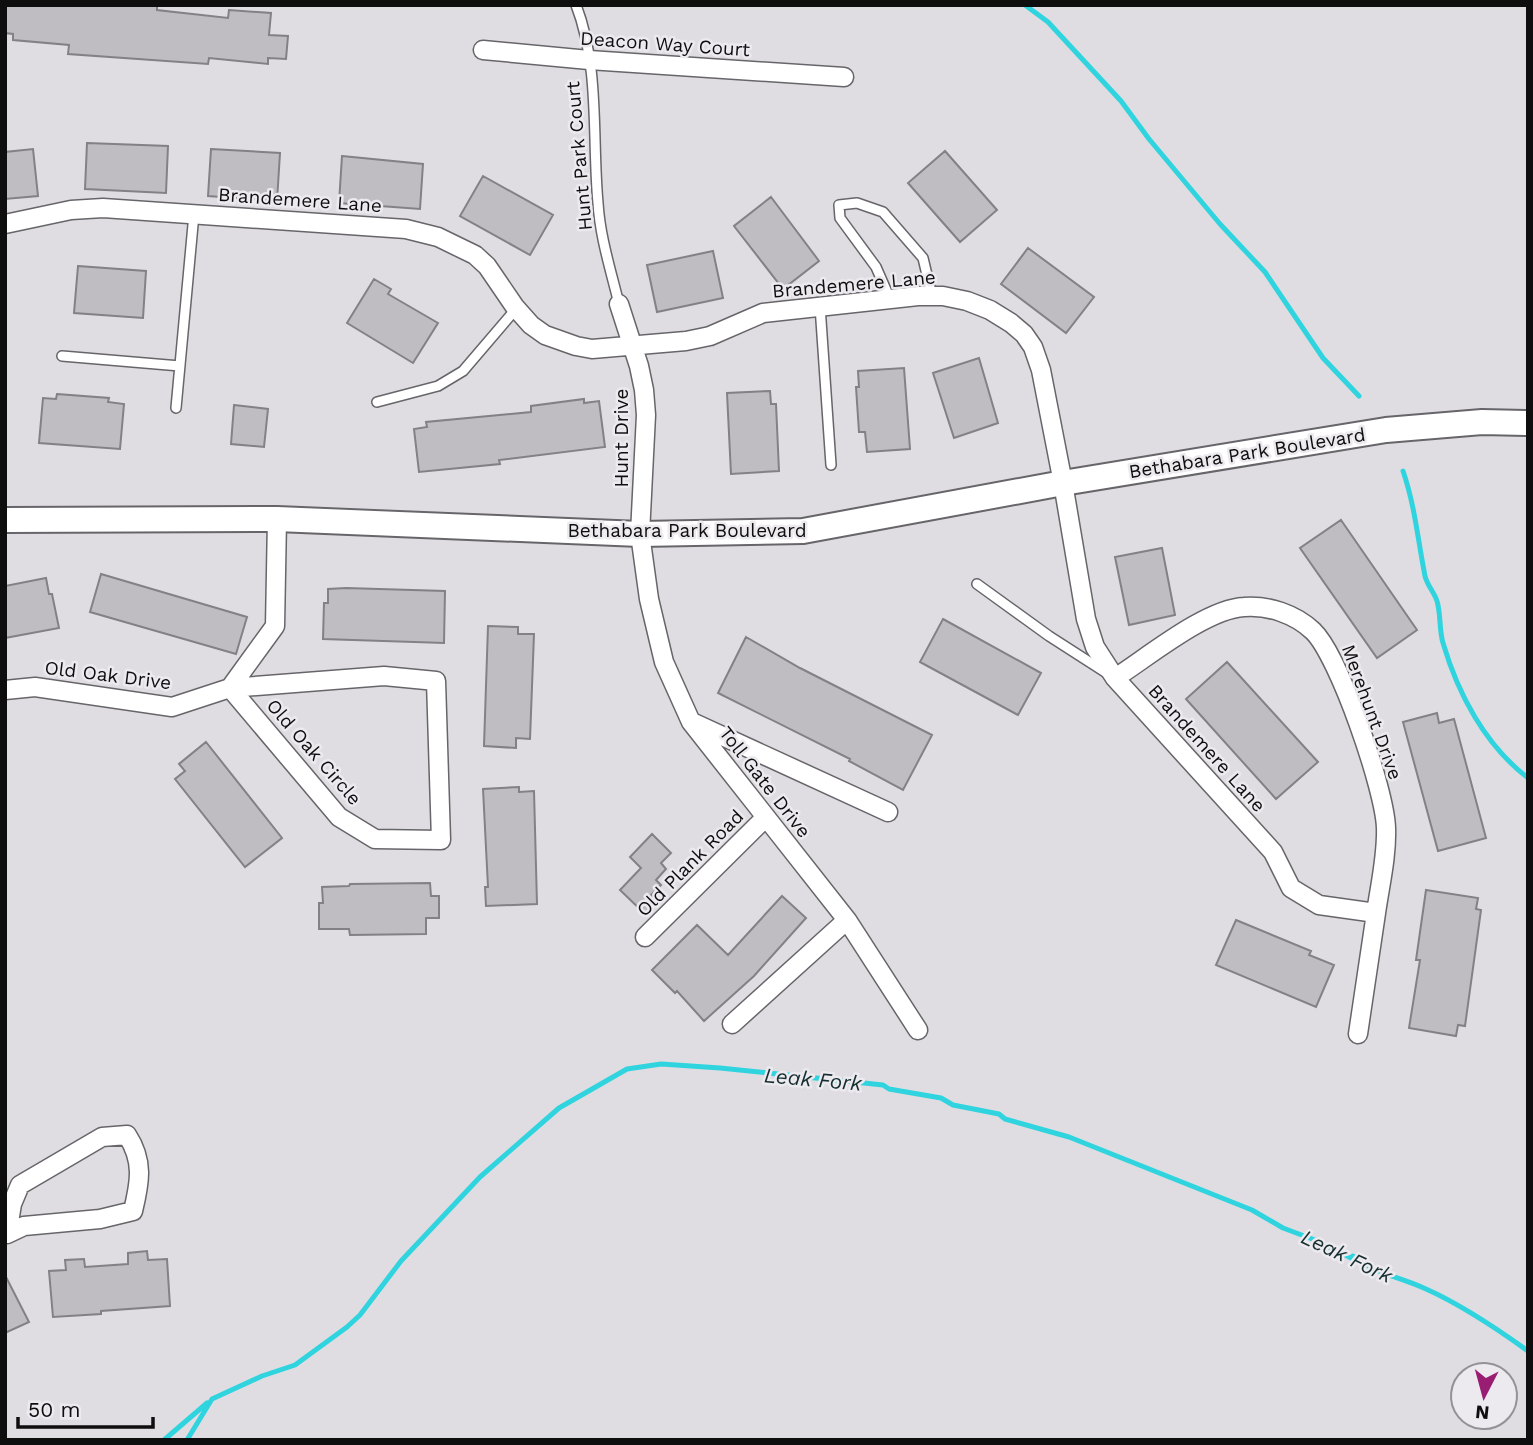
<svg xmlns="http://www.w3.org/2000/svg" width="1533" height="1445" viewBox="0 0 1533 1445" font-family="'Work Sans',sans-serif">
  <style>
    .lines { fill: none; stroke-linecap: round; stroke-linejoin: round }
    .stream { stroke: #30d4de; stroke-width: 5 }
    .building { fill: #bfbdc2; stroke: #838185; stroke-width: 2 }
    .lane-casing { stroke: #67656a; stroke-width: 12 }
    .street-casing { stroke: #67656a; stroke-width: 21 }
    .secondary-casing { stroke: #67656a; stroke-width: 28 }
    .lane { stroke: #fff; stroke-width: 9 }
    .street { stroke: #fff; stroke-width: 18 }
    .secondary { stroke: #fff; stroke-width: 24 }
    .labels { text-anchor: middle; dominant-baseline: central; stroke-width: 5; stroke-linejoin: round; paint-order: stroke }
    .street-label { font-size: 19px; fill: #0e0e0f; stroke: #eceaef }
    .water-label { font-size: 21px; font-style: italic; fill: #152e30; stroke: #eceaef }
  </style>
  <rect width="100%" height="100%" fill="#dfdde2"/>
  <g class="lines">
    <path class="stream" d="M 1025,5 L 1048,22 L 1121,101 L 1149,139 L 1220,224 L 1265,272 L 1323,358 L 1359,396
      M 1403,471 C 1415,506 1418,541 1425,576 C 1427,585 1434,592 1437,601 C 1441,614 1439,630 1443,643 C 1458,694 1485,745 1528,778
      M 164,1440 L 207,1403
      M 187,1440 L 212,1399 L 262,1376 L 295,1365 L 347,1327 L 360,1315 L 401,1261 L 480,1177 L 559,1108 L 627,1069 L 661,1064 L 720,1068 L 883,1085 L 889,1089 L 941,1098 L 953,1105 L 999,1114 L 1005,1119 L 1069,1137 L 1252,1210 L 1283,1228 L 1315,1240 L 1353,1259 L 1353,1256 C 1375,1274 1401,1277 1426,1289 C 1462,1305 1496,1328 1528,1351"/>
  </g>
  <path class="building" d="M 6,5 L 157,5 L 157,10 L 228,18 L 229,10 L 271,13 L 269,35 L 288,36 L 286,59 L 268,58 L 268,64 L 209,58 L 208,64 L 68,54 L 69,45 L 13,40 L 13,34 L 5,33 Z
    M 87,143 L 168,146 L 166,193 L 85,189 Z
    M 33,149 L 38,196 L 5,199 L 5,152 Z
    M 211,149 L 280,153 L 277,201 L 208,196 Z
    M 945,151 L 997,210 L 960,242 L 908,183 Z
    M 342,156 L 423,164 L 420,209 L 339,203 Z
    M 483,176 L 553,215 L 530,255 L 460,216 Z
    M 771,197 L 819,261 L 783,289 L 734,226 Z
    M 1028,248 L 1094,297 L 1066,333 L 1001,284 Z
    M 713,251 L 723,298 L 657,312 L 647,265 Z
    M 78,266 L 146,271 L 143,318 L 74,313 Z
    M 374,279 L 391,289 L 388,294 L 438,323 L 413,363 L 347,323 Z
    M 979,358 L 998,423 L 954,438 L 933,373 Z
    M 904,368 L 910,449 L 867,452 L 865,432 L 859,432 L 856,387 L 859,387 L 858,371 Z
    M 770,391 L 771,404 L 776,404 L 779,471 L 731,474 L 727,393 Z
    M 57,394 L 109,398 L 108,402 L 124,404 L 120,449 L 39,443 L 43,398 L 56,399 Z
    M 584,399 L 584,403 L 599,401 L 605,447 L 499,460 L 500,464 L 419,472 L 414,429 L 427,427 L 426,422 L 531,412 L 531,406 Z
    M 234,405 L 268,409 L 264,447 L 231,444 Z
    M 1341,520 L 1417,630 L 1377,658 L 1300,548 Z
    M 1162,548 L 1175,615 L 1129,625 L 1115,557 Z
    M 101,574 L 247,617 L 236,654 L 90,612 Z
    M 46,578 L 49,594 L 52,594 L 59,628 L 5,638 L 5,586 Z
    M 346,588 L 445,591 L 444,643 L 323,639 L 324,603 L 328,603 L 328,589 Z
    M 943,619 L 1041,673 L 1018,715 L 920,662 Z
    M 488,626 L 518,627 L 518,634 L 534,634 L 530,739 L 516,738 L 516,748 L 484,746 Z
    M 746,637 L 800,668 L 932,735 L 903,790 L 849,761 L 850,759 L 718,693 Z
    M 1227,662 L 1318,762 L 1276,799 L 1186,699 Z
    M 1437,713 L 1439,723 L 1454,719 L 1486,838 L 1438,851 L 1403,722 Z
    M 206,742 L 282,838 L 245,867 L 175,779 L 185,771 L 179,764 Z
    M 519,787 L 519,792 L 534,791 L 537,904 L 486,906 L 485,887 L 488,887 L 483,789 Z
    M 652,834 L 671,853 L 661,863 L 666,869 L 656,880 L 661,885 L 651,895 L 657,902 L 645,914 L 620,890 L 641,868 L 630,857 Z
    M 430,883 L 431,896 L 439,896 L 439,918 L 426,918 L 426,934 L 350,935 L 349,929 L 319,929 L 319,903 L 323,903 L 322,887 L 349,886 L 350,884 Z
    M 1426,890 L 1478,898 L 1476,909 L 1481,910 L 1465,1026 L 1458,1025 L 1456,1036 L 1409,1028 L 1420,960 L 1416,960 Z
    M 782,896 L 806,918 L 754,976 L 704,1021 L 677,991 L 675,993 L 652,970 L 697,925 L 728,955 Z
    M 1236,920 L 1311,951 L 1309,955 L 1334,965 L 1316,1007 L 1216,965 Z
    M 147,1251 L 148,1260 L 167,1259 L 170,1306 L 101,1311 L 101,1314 L 53,1317 L 49,1271 L 66,1270 L 65,1260 L 84,1259 L 85,1267 L 128,1264 L 128,1253 Z
    M 5,1275 L 29,1322 L 5,1333 Z"/>
  <g class="lines">
    <g class="lane-casing">
      <path id="lane" d="M 576,5 C 600,67 592,139 598,203 C 600,237 611,271 619,304
        M 890,299 L 876,267 L 840,218 L 839,205 L 857,203 L 883,212 L 923,258 L 932,296
        M 820,306 L 831,465
        M 62,356 L 180,366
        M 377,402 L 438,386 L 463,371 L 516,309
        M 176,408 L 194,214
        M 977,584 L 1049,636 L 1105,672"/>
    </g>
    <g class="street-casing">
      <path id="street" d="M 483,50 L 589,60 L 844,77
        M 5,224 L 71,210 L 103,208 L 406,229 L 438,237 L 475,255 L 487,266 L 515,307 L 531,325 L 545,335 L 576,346 L 592,349 L 686,341 L 710,336 L 763,313 L 918,296 L 943,296 L 967,301 L 990,310 L 1011,323 L 1024,334 L 1033,347 L 1041,370 L 1063,483 L 1086,619 L 1095,647 L 1115,678 L 1273,852 L 1291,888 L 1319,905 L 1376,913
        M 619,304 L 639,366 L 644,390 L 646,415 L 640,534 L 649,599 L 664,662 L 691,722 L 847,920 L 918,1030
        M 384,676 L 436,681 L 441,840 L 375,839 L 339,817 L 230,688 Z
        M 1115,678 C 1148,657 1206,609 1244,607 C 1268,605 1295,614 1313,631 C 1339,656 1385,790 1386,828 C 1387,856 1380,885 1376,913 C 1370,953 1364,993 1358,1034
        M 5,690 L 35,687 L 172,707 L 230,688 L 275,626 L 277,519
        M 694,723 L 888,812
        M 645,937 L 765,818
        M 732,1024 L 847,920
        M 5,1234 L 7,1234 L 24,1226 L 100,1219 L 133,1211 C 140,1182 144,1161 127,1135 L 102,1137 L 20,1185 L 12,1204 L 7,1234"/>
    </g>
    <g class="secondary-casing">
      <path id="secondary" d="M 5,520 L 277,519 L 640,534 L 803,531 L 1063,483 L 1386,430 L 1482,422 L 1528,423"/>
    </g>
    <use href="#lane" class="lane"/>
    <use href="#street" class="street"/>
    <use href="#secondary" class="secondary"/>
  </g>
  <g class="labels">
    <g class="street-label">
      <text transform="translate(665 44) rotate(4)">Deacon Way Court</text>
      <text transform="translate(579 156) rotate(-95)">Hunt Park Court</text>
      <text transform="translate(300 200) rotate(4)">Brandemere Lane</text>
      <text transform="translate(854 284) rotate(-5)">Brandemere Lane</text>
      <text transform="translate(621 438) rotate(-90)">Hunt Drive</text>
      <text transform="translate(1247 453) rotate(-9)">Bethabara Park Boulevard</text>
      <text x="687" y="530">Bethabara Park Boulevard</text>
      <text transform="translate(108 675) rotate(7)">Old Oak Drive</text>
      <text transform="translate(1372 712) rotate(70)">Merehunt Drive</text>
      <text transform="translate(1207 748) rotate(48)">Brandemere Lane</text>
      <text transform="translate(314 752) rotate(49)">Old Oak Circle</text>
      <text transform="translate(765 782) rotate(52)">Toll Gate Drive</text>
      <text transform="translate(690 863) rotate(-45)">Old Plank Road</text>
    </g>
    <g class="water-label">
      <text transform="translate(813 1079) rotate(5)">Leak Fork</text>
      <text transform="translate(1347 1256) rotate(25)">Leak Fork</text>
    </g>
  </g>
  <rect width="1533" height="1445" fill="none" stroke="#0e0e0f" stroke-width="14"/>
  <g transform="translate(1484 1396) rotate(186)"><circle r="33" fill="#eceaef" stroke="#939295" stroke-width="2"/>
  <path d="M0-5L12 26L0 18L-12 26Z" fill="#9a1d74"/>
  <text y="-10" font-size="19" font-weight="bold" text-anchor="middle" fill="#0e0e0f">N</text>
  </g>
  <path d="M18 1417v10h135v-10" fill="none" stroke="#0e0e0f" stroke-width="3.5"/>
  <text x="28" y="1417" font-size="21" fill="#0e0e0f" stroke="#eceaef" stroke-width="5" paint-order="stroke">50 m</text>
</svg>
